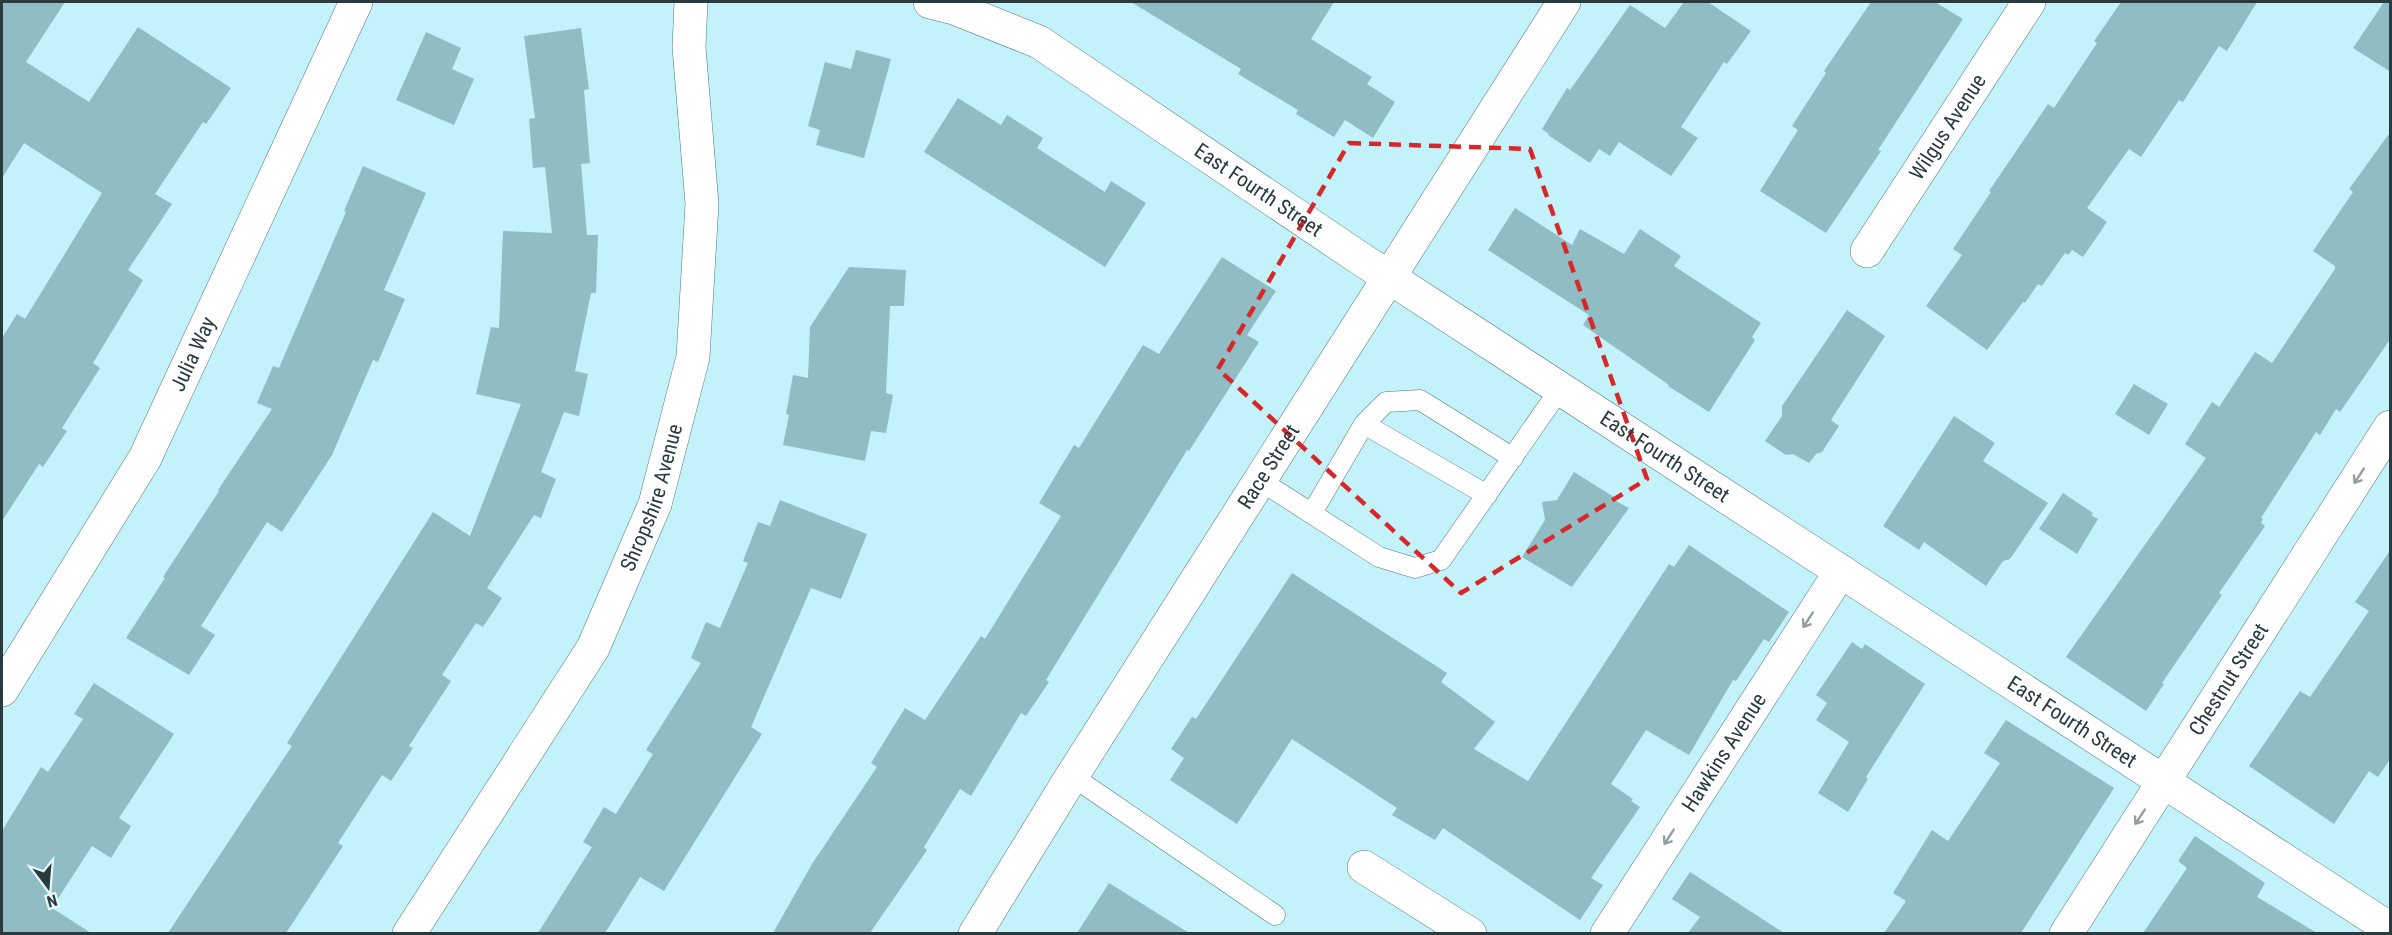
<svg xmlns="http://www.w3.org/2000/svg" width="2392" height="935" viewBox="0 0 2392 935" font-family="'Roboto Condensed',sans-serif">
  <style>
    .building { fill: #90bcc4 }
    .lines { fill: none; stroke-linecap: round; stroke-linejoin: round }
    .service-casing { stroke: #4f7981; stroke-width: 21 }
    .minor-casing { stroke: #4f7981; stroke-width: 34 }
    .tertiary-casing { stroke: #4f7981; stroke-width: 34 }
    .service { stroke: #fff; stroke-width: 20 }
    .minor { stroke: #fff; stroke-width: 33 }
    .tertiary { stroke: #fff; stroke-width: 33 }
    .oneway { stroke: #949d9f }
    .marked { fill: none; stroke: #d62828; stroke-width: 4.5; stroke-dasharray: 12 8; stroke-linejoin: round }
    .labels { text-anchor: middle; dominant-baseline: central; stroke-width: 4.5; stroke-linejoin: round; paint-order: stroke }
    .street-label { font-size: 21px; fill: #293b3f; stroke: #e7f9fd }
  </style>
  <rect width="100%" height="100%" fill="#c4f2fa"/>
  <path class="building" d="M 2,2 L 65,2 L 26,62 L 89,102 L 138,27 L 231,88 L 206,124 L 203,122 L 155,194 L 172,204 L 128,270 L 143,280 L 93,363 L 100,368 L 62,428 L 67,431 L 43,467 L 39,464 L 2,521 L 2,338 L 17,314 L 25,319 L 102,193 L 24,143 L 2,178 Z
    M 1131,2 L 1334,2 L 1311,39 L 1372,77 L 1367,84 L 1395,102 L 1373,138 L 1345,120 L 1334,137 L 1296,114 L 1298,110 L 1238,74 L 1241,69 Z
    M 1684,2 L 1708,2 L 1751,31 L 1727,64 L 1724,62 L 1681,127 L 1698,138 L 1671,176 L 1619,142 L 1610,156 L 1599,149 L 1590,163 L 1548,135 L 1549,134 L 1542,129 L 1567,88 L 1570,90 L 1630,5 L 1665,28 Z
    M 1871,2 L 1935,2 L 1963,19 L 1878,150 L 1881,151 L 1826,233 L 1760,191 L 1798,130 L 1792,126 L 1826,73 L 1824,71 Z
    M 2121,2 L 2257,2 L 2227,51 L 2219,46 L 2183,102 L 2179,100 L 2141,157 L 2129,149 L 2087,208 L 2107,222 L 2083,257 L 2072,250 L 2068,255 L 2065,253 L 2042,286 L 2038,284 L 2025,303 L 2023,302 L 1987,350 L 1926,306 L 1962,255 L 1953,249 L 1991,192 L 1989,191 L 2048,104 L 2054,108 L 2097,43 L 2094,41 Z
    M 2384,2 L 2391,2 L 2391,72 L 2353,48 Z
    M 581,28 L 589,89 L 584,90 L 590,163 L 581,164 L 587,235 L 598,235 L 596,293 L 591,293 L 575,371 L 588,374 L 579,416 L 564,412 L 541,472 L 556,479 L 541,518 L 534,515 L 487,588 L 502,598 L 483,627 L 476,623 L 442,675 L 451,681 L 409,746 L 413,748 L 391,781 L 382,775 L 338,843 L 343,846 L 286,933 L 168,933 L 292,746 L 287,743 L 433,512 L 470,536 L 521,404 L 476,394 L 491,327 L 499,328 L 503,231 L 552,233 L 545,167 L 533,168 L 529,119 L 535,118 L 524,36 Z
    M 426,32 L 461,48 L 452,69 L 474,79 L 454,125 L 396,100 Z
    M 856,50 L 891,59 L 864,158 L 816,145 L 820,130 L 808,126 L 825,62 L 851,69 Z
    M 958,98 L 1001,125 L 1007,115 L 1043,138 L 1037,148 L 1105,192 L 1111,181 L 1146,203 L 1105,267 L 924,152 Z
    M 2391,131 L 2391,338 L 2340,412 L 2336,409 L 2320,435 L 2316,432 L 2261,518 L 2263,519 L 2261,523 L 2265,526 L 2219,593 L 2222,595 L 2162,683 L 2164,684 L 2146,711 L 2066,657 L 2206,458 L 2185,444 L 2212,402 L 2219,407 L 2255,352 L 2272,363 L 2335,269 L 2335,266 L 2313,251 L 2353,192 L 2349,189 Z
    M 363,166 L 426,193 L 384,290 L 405,299 L 378,362 L 373,360 L 332,455 L 282,532 L 267,522 L 201,626 L 215,635 L 189,675 L 126,638 L 165,578 L 163,577 L 219,491 L 218,490 L 272,409 L 257,403 L 273,366 L 279,368 L 346,212 L 344,211 Z
    M 1515,208 L 1572,245 L 1580,229 L 1624,254 L 1640,229 L 1681,256 L 1674,266 L 1761,323 L 1752,337 L 1755,340 L 1709,412 L 1668,386 L 1669,385 L 1583,325 L 1589,315 L 1488,250 Z
    M 1222,257 L 1276,291 L 1247,335 L 1259,342 L 1189,451 L 1187,450 L 1046,680 L 1049,682 L 1026,716 L 1021,713 L 971,796 L 960,789 L 924,847 L 927,850 L 870,933 L 773,933 L 812,864 L 877,767 L 871,763 L 905,708 L 925,720 L 981,636 L 985,639 L 1061,516 L 1039,503 L 1074,445 L 1079,448 L 1143,345 L 1159,354 Z
    M 849,267 L 906,270 L 904,306 L 890,306 L 886,393 L 893,395 L 886,433 L 871,431 L 865,461 L 783,445 L 789,415 L 786,414 L 793,375 L 808,378 L 810,327 Z
    M 1847,310 L 1885,336 L 1831,420 L 1839,426 L 1822,452 L 1816,454 L 1809,463 L 1793,454 L 1786,455 L 1765,441 L 1782,416 L 1782,406 Z
    M 2134,384 L 2168,404 L 2149,435 L 2115,414 Z
    M 1954,416 L 1995,443 L 1983,461 L 2048,503 L 2010,559 L 2003,561 L 1986,586 L 1924,542 L 1919,550 L 1883,526 Z
    M 1574,472 L 1614,497 L 1612,499 L 1629,508 L 1572,587 L 1522,557 L 1545,520 L 1542,502 L 1557,500 Z
    M 2063,493 L 2093,513 L 2091,515 L 2098,519 L 2077,554 L 2039,529 Z
    M 780,500 L 867,534 L 841,599 L 811,588 L 751,727 L 762,734 L 664,891 L 640,877 L 605,933 L 538,933 L 592,847 L 583,842 L 604,807 L 616,814 L 653,754 L 646,750 L 701,663 L 691,658 L 706,622 L 720,628 L 748,563 L 743,561 L 758,522 L 770,526 Z
    M 1689,545 L 1789,612 L 1769,642 L 1764,639 L 1736,681 L 1733,680 L 1689,755 L 1646,730 L 1611,784 L 1633,799 L 1631,801 L 1640,807 L 1591,878 L 1603,885 L 1580,920 L 1443,828 L 1435,840 L 1392,815 L 1397,808 L 1292,739 L 1237,824 L 1170,780 L 1184,758 L 1171,749 L 1192,717 L 1196,719 L 1292,573 L 1447,673 L 1441,682 L 1495,722 L 1474,749 L 1528,781 L 1669,564 L 1674,567 Z
    M 2391,549 L 2391,758 L 2378,777 L 2369,771 L 2334,824 L 2249,766 L 2300,691 L 2310,697 L 2369,611 L 2355,602 Z
    M 1852,642 L 1862,649 L 1865,644 L 1925,684 L 1866,777 L 1868,779 L 1848,812 L 1818,793 L 1849,742 L 1816,720 L 1827,703 L 1816,695 Z
    M 94,683 L 174,734 L 119,818 L 131,826 L 111,858 L 92,846 L 52,908 L 91,933 L 2,933 L 2,831 L 41,767 L 48,772 L 83,719 L 74,714 Z
    M 2006,720 L 2114,788 L 2021,933 L 1884,933 L 1906,901 L 1893,893 L 1932,830 L 1948,841 L 2000,763 L 1984,753 Z
    M 2195,836 L 2265,883 L 2257,897 L 2317,933 L 2143,933 L 2187,868 L 2178,861 Z
    M 1690,872 L 1784,933 L 1688,933 L 1700,917 L 1672,899 Z
    M 1109,883 L 1189,933 L 1077,933 Z"/>
  <g class="lines">
    <g class="service-casing">
      <path id="service" d="M 1364,424 L 1386,402 L 1420,400 L 1513,458
        M 1261,481 L 1379,557 L 1415,568 L 1441,560 L 1560,389
        M 1312,513 L 1364,424 L 1487,495
        M 1072,776 L 1275,915"/>
    </g>
    <g class="minor-casing">
      <g id="minor">
        <path id="s1" d="M 1867,251 L 2029,2"/>
        <path id="s2" d="M 2,690 L 145,458 L 356,2"/>
        <path d="M 1364,867 L 1470,934"/>
        <path id="s3" d="M 975,934 L 1072,776 L 1564,2"/>
        <path id="s4" d="M 1607,934 L 1841,571"/>
        <path id="s5" d="M 2066,934 L 2390,427"/>
      </g>
    </g>
    <g class="tertiary-casing">
      <g id="tertiary">
        <path id="s6" d="M 930,2 L 954,8 L 1039,42 L 1358,257 L 2390,929"/>
        <path id="s7" d="M 409,934 L 593,648 L 655,504 L 693,357 L 702,204 L 689,47 L 691,2"/>
      </g>
    </g>
    <use href="#service" class="service"/>
    <use href="#minor" class="minor"/>
    <use href="#tertiary" class="tertiary"/>
  </g>
  <defs><path id="oneway-shaft" d="M-6 0H5M1.5-3L5.5 0L1.5 3" fill="none" stroke-width="1.6" stroke-linecap="round" stroke-linejoin="round" transform="scale(1.5)"/></defs>
  <g class="oneway">
    <use href="#oneway-shaft" transform="translate(2359 476) rotate(123)"/>
    <use href="#oneway-shaft" transform="translate(1808 620) rotate(123)"/>
    <use href="#oneway-shaft" transform="translate(2140 817) rotate(123)"/>
    <use href="#oneway-shaft" transform="translate(1669 837) rotate(123)"/>
  </g>
  <path class="marked" d="M 1349,143 L 1530,149 L 1647,479 L 1461,593 L 1218,369 Z"/>
  <g class="labels">
    <g class="street-label">
      <text stroke="none"><textPath href="#s1" startOffset="148">Wilgus Avenue</textPath></text>
      <text stroke="none"><textPath href="#s6" startOffset="381">East Fourth Street</textPath></text>
      <text stroke="none"><textPath href="#s2" startOffset="387">Julia Way</textPath></text>
      <text stroke="none"><textPath href="#s6" startOffset="867">East Fourth Street</textPath></text>
      <text stroke="none"><textPath href="#s3" startOffset="552">Race Street</textPath></text>
      <text stroke="none"><textPath href="#s7" startOffset="502">Shropshire Avenue</textPath></text>
      <text stroke="none"><textPath href="#s5" startOffset="302">Chestnut Street</textPath></text>
      <text stroke="none"><textPath href="#s6" startOffset="1353">East Fourth Street</textPath></text>
      <text stroke="none"><textPath href="#s4" startOffset="216">Hawkins Avenue</textPath></text>
    </g>
  </g>
  <rect width="2392" height="935" fill="none" stroke="#293b3f" stroke-width="6"/>
  <g transform="translate(48 887) rotate(164)" stroke="#e7f9fd" stroke-width="4.5" paint-order="stroke">
  <path d="M0-4.5L10 22L0 15L-10 22Z" fill="#293b3f"/>
  <text y="-9" font-size="16" font-weight="bold" text-anchor="middle" fill="#293b3f">N</text>
  </g>
</svg>
